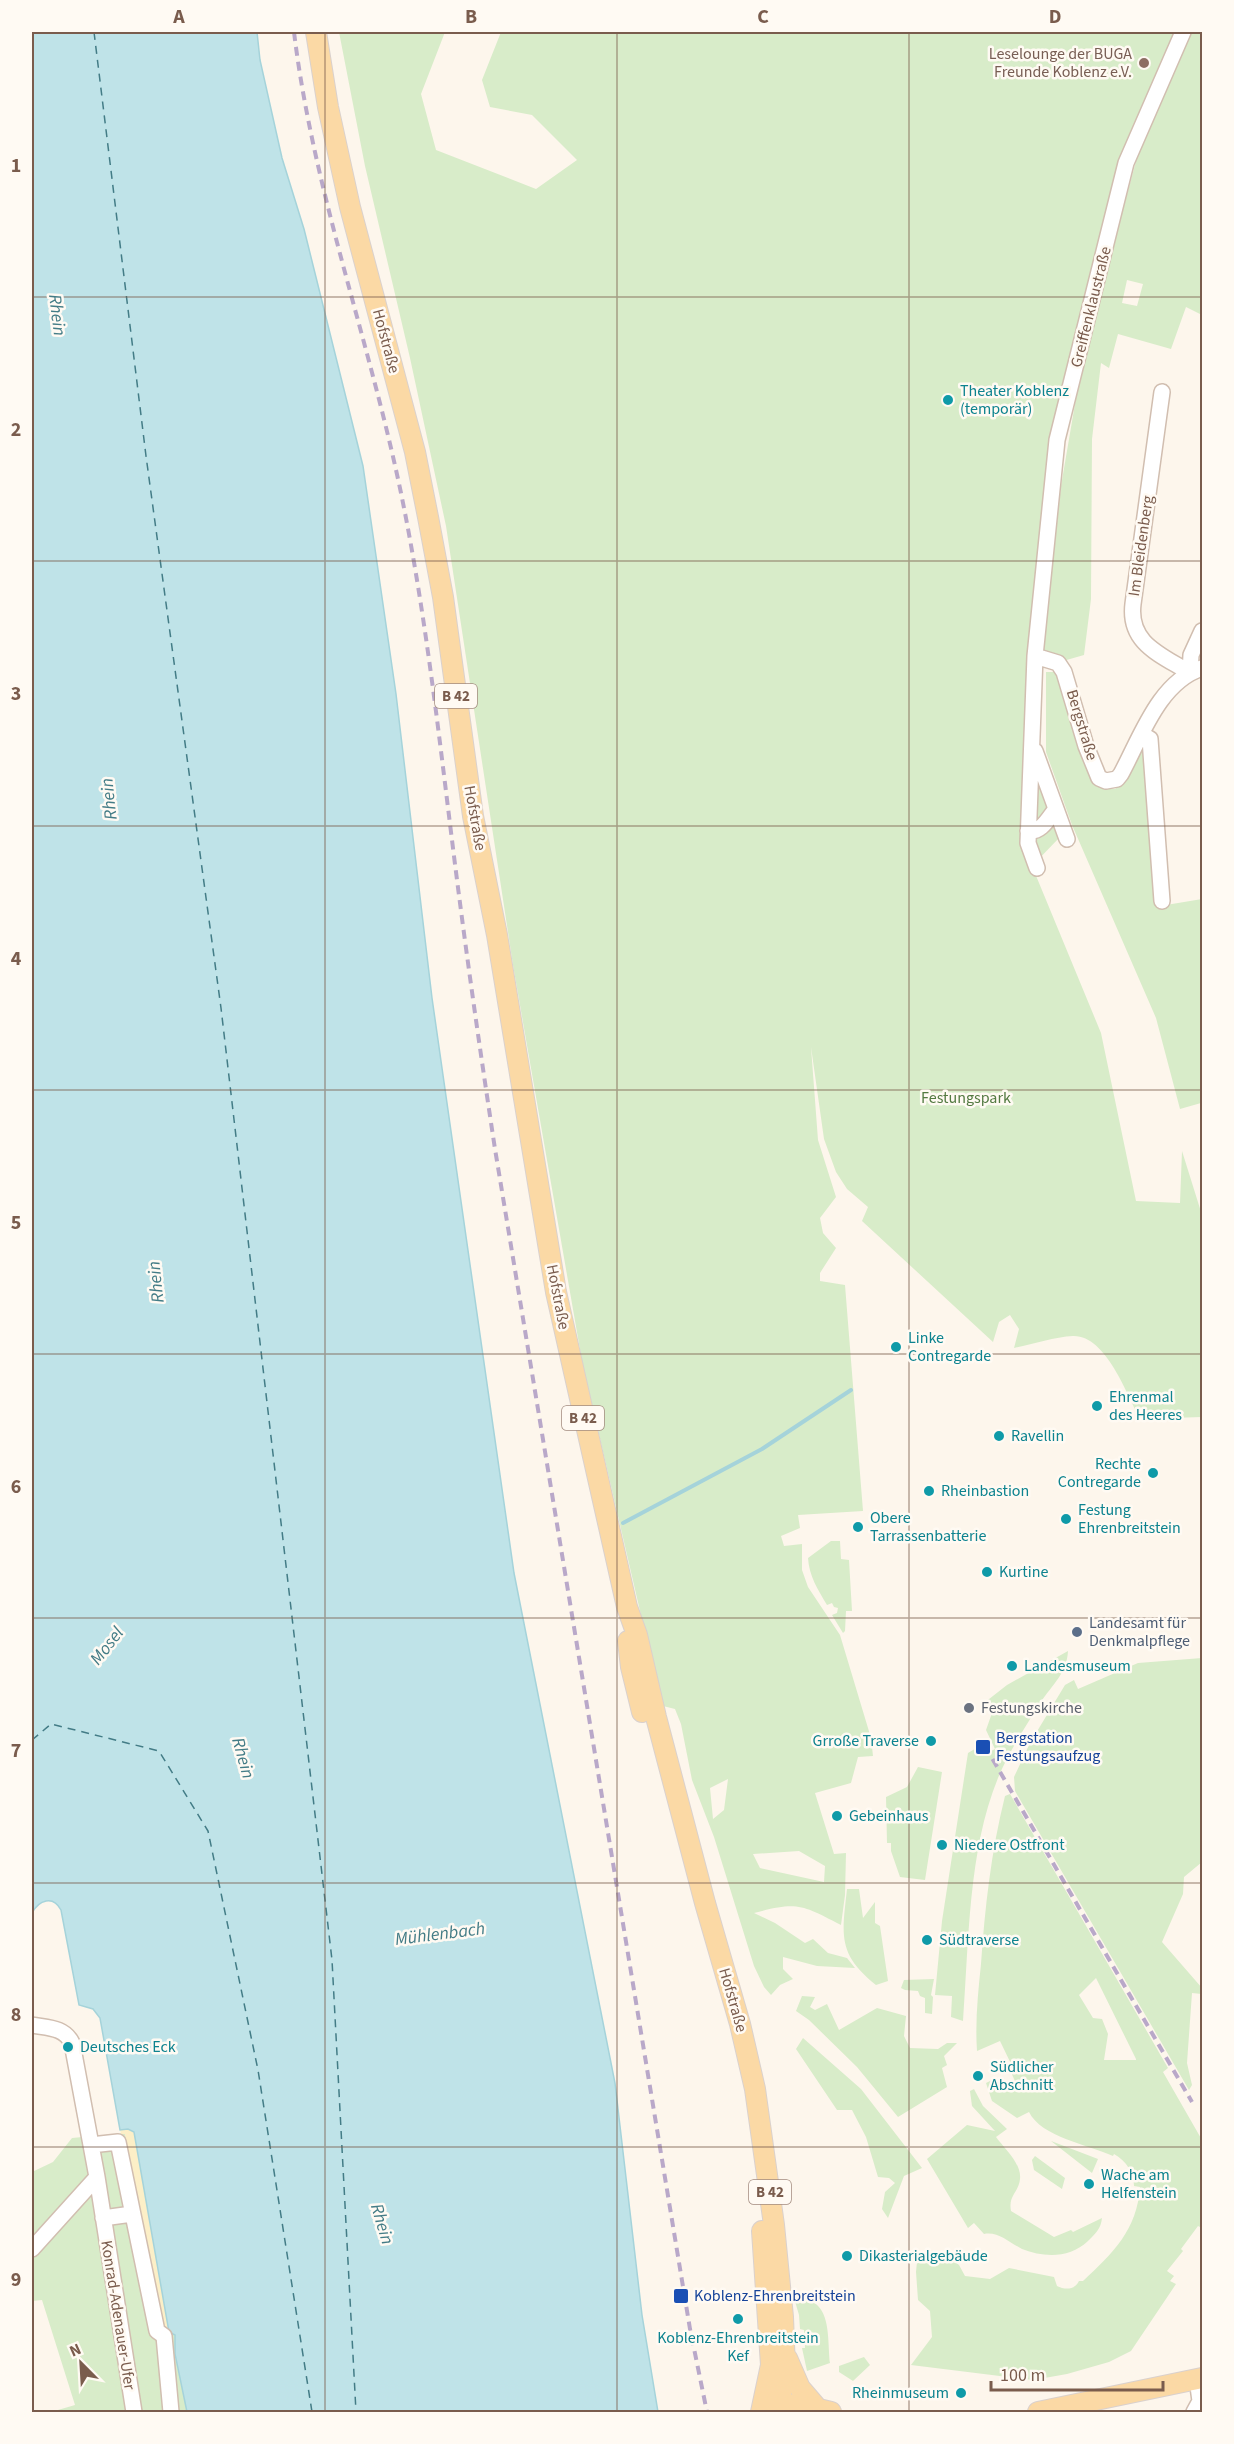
<svg xmlns="http://www.w3.org/2000/svg" width="1234" height="2444" viewBox="0 0 1234 2444" font-family="'Source Sans 3',sans-serif">
  <style>
    .green { fill: #d8ecc9; fill-rule: evenodd }
    .sand { fill: #fcefc7 }
    .water { fill: #bfe3e8; stroke: #a5d3da; stroke-width: 1.5 }
    .lines { fill: none; stroke-linecap: round; stroke-linejoin: round }
    .stream { stroke: #a5d3da; stroke-width: 4 }
    .ferry { stroke: #437c86; stroke-width: 1.5; stroke-dasharray: 8 6; stroke-linecap: butt }
    .minor-casing { stroke: #d1beb0; stroke-width: 18 }
    .major-casing { stroke: #dad1cd; stroke-width: 22 }
    .minor { stroke: #fff; stroke-width: 15 }
    .major { stroke: #fbd9a5; stroke-width: 20 }
    .rail { stroke: #b9a8c9; stroke-width: 4; stroke-dasharray: 9 6; stroke-linecap: butt }
    .grid { fill: none; stroke: #7a5c4d; stroke-width: 1.5; stroke-opacity: 0.55 }
    .education-dot { fill: #8d6e63; stroke: #fffaf3; stroke-width: 2 }
    .culture-dot { fill: #0f9aa8; stroke: #fffaf3; stroke-width: 2 }
    .service-dot { fill: #5c6f8a; stroke: #fffaf3; stroke-width: 2 }
    .worship-dot { fill: #6b7280; stroke: #fffaf3; stroke-width: 2 }
    .transit-dot { fill: #1a4fb4; stroke: #fffaf3; stroke-width: 2 }
    .labels { text-anchor: middle; dominant-baseline: central; stroke-width: 5; stroke-linejoin: round; paint-order: stroke }
    .shield { fill: #fffaf3; stroke: #a28b7f; stroke-width: 1.5 }
    .shield-label { font-size: 15px; font-weight: bold; fill: #7a5c4d }
    .education-label { font-size: 16px; fill: #785e54; stroke: #fffaf3; text-anchor: end }
    .street-label { font-size: 16px; fill: #7a5c4d; stroke: #fffaf3 }
    .culture-label { font-size: 16px; fill: #0d838f; stroke: #fffaf3; text-anchor: start }
    .park-label { font-size: 16px; fill: #537a41; stroke: #fffaf3 }
    .service-label { font-size: 16px; fill: #4e5e75; stroke: #fffaf3; text-anchor: start }
    .worship-label { font-size: 16px; fill: #5b616d; stroke: #fffaf3; text-anchor: start }
    .transit-label { font-size: 16px; fill: #164399; stroke: #fffaf3; text-anchor: start }
    .water-label { font-size: 18px; font-style: italic; fill: #437c86; stroke: #fffaf3 }
    .neatline { fill: none; stroke: #7a5c4d; stroke-width: 2 }
    .grid-label { font-size: 20px; text-anchor: middle; font-weight: bold; fill: #7a5c4d }
  </style>
  <rect width="100%" height="100%" fill="#fdf6ec"/>
  <path class="green" d="M 339,32 L 445,32 L 421,94 L 436,150 L 536,189 L 577,160 L 532,115 L 490,107 L 482,80 L 501,32 L 1178,32 L 1151,93 L 1054,440 L 1027,746 L 1060,837 L 1032,866 L 1101,1033 L 1136,1201 L 1180,1203 L 1182,1151 L 1202,1215 L 1202,1417 L 1140,1419 C 1127,1395 1106,1335 1073,1336 C 1054,1337 1033,1344 1014,1348 L 1019,1329 L 1010,1315 L 999,1322 L 993,1342 L 862,1221 L 868,1207 L 847,1189 L 836,1172 L 824,1139 L 811,1047 L 818,1140 L 836,1197 L 820,1218 L 823,1233 L 836,1248 L 820,1273 L 820,1281 L 845,1285 L 863,1511 L 798,1515 L 800,1528 L 781,1536 L 784,1546 L 802,1544 L 802,1570 L 808,1587 L 840,1635 L 871,1738 L 873,1756 L 858,1757 L 851,1783 L 815,1793 L 834,1854 L 846,1853 L 845,1895 L 841,1925 C 802,1905 798,1901 754,1913 L 775,1923 L 805,1943 L 813,1939 L 828,1953 L 847,1958 L 855,1968 L 817,1966 L 783,1957 L 783,1969 L 793,1979 L 780,1985 L 771,1995 L 764,1987 L 754,1966 L 714,1837 L 692,1780 L 681,1724 L 675,1709 L 663,1706 L 660,1697 L 582,1361 L 513,965 L 446,526 L 410,358 L 365,166 ZM 728,1779 L 724,1810 L 713,1819 L 710,1788 ZM 799,1851 L 825,1866 L 824,1882 L 760,1868 L 753,1854 Z
    M 1192,32 L 1202,32 L 1202,315 L 1186,307 L 1171,349 L 1118,334 L 1109,368 L 1101,363 L 1092,439 L 1091,599 L 1084,655 L 1063,661 L 1046,653 L 1043,648 L 1061,486 L 1083,357 L 1138,154 ZM 1127,280 L 1143,284 L 1137,306 L 1122,303 Z
    M 1046,672 L 1055,672 C 1073,700 1074,769 1101,788 L 1115,789 L 1126,781 L 1145,741 L 1160,906 L 1202,899 L 1202,1106 L 1201,1103 L 1180,1109 L 1156,1018 L 1072,825 L 1046,752 Z
    M 831,1541 L 840,1541 L 841,1559 L 849,1560 L 852,1611 L 846,1611 L 845,1631 L 843,1633 L 832,1615 L 837,1613 L 838,1608 L 834,1607 L 832,1603 L 827,1605 C 818,1590 809,1576 808,1558 Z
    M 1068,1651 C 1067,1673 1052,1685 1041,1702 C 1026,1726 1009,1751 998,1778 C 968,1851 969,1942 963,2021 L 951,2017 L 952,1996 L 935,1995 L 942,1921 L 968,1753 L 978,1747 L 983,1755 L 995,1749 L 986,1730 L 992,1713 L 984,1703 L 1007,1685 Z
    M 1202,1658 L 1202,1862 L 1184,1877 L 1183,1894 L 1162,1942 L 1202,1988 L 1202,1994 L 1192,1993 L 1187,2063 L 1192,2085 L 1189,2090 L 1015,1791 L 1014,1777 L 1030,1743 L 1065,1685 L 1074,1680 L 1078,1689 L 1138,1663 Z
    M 918,1767 L 942,1772 L 925,1880 L 900,1877 L 891,1851 L 891,1843 L 887,1843 L 886,1797 L 907,1787 Z
    M 1010,1794 L 1168,2068 L 1163,2072 L 1202,2140 L 1202,2228 L 1198,2226 L 1181,2249 L 1183,2251 L 1167,2271 L 1174,2276 L 1170,2281 L 1176,2284 L 1131,2351 L 1109,2362 L 1067,2374 L 1033,2380 L 911,2365 L 932,2337 L 930,2311 L 918,2300 L 916,2272 L 917,2262 L 943,2252 L 959,2265 L 965,2276 L 990,2279 L 1009,2268 L 1054,2277 L 1057,2286 C 1065,2290 1075,2290 1079,2281 L 1083,2281 C 1113,2253 1137,2230 1140,2187 L 1134,2186 C 1134,2172 1126,2161 1114,2154 L 1113,2156 C 1089,2145 1041,2137 1029,2112 L 1017,2118 L 992,2101 L 986,2083 L 992,2080 L 1003,2091 L 1017,2086 L 1011,2072 L 1014,2070 L 1000,2041 L 977,2051 C 975,2022 978,1993 981,1964 C 985,1907 991,1852 1005,1796 ZM 1096,1978 L 1136,2059 L 1136,2060 L 1104,2060 L 1108,2034 L 1102,2019 L 1093,2018 L 1079,1995 Z
    M 847,1889 L 859,1889 L 863,1918 L 875,1902 L 875,1923 L 880,1926 L 888,1981 L 876,1985 C 837,1954 842,1935 847,1889 Z
    M 934,1979 L 931,1995 L 933,1997 L 932,2014 L 925,2013 L 925,1998 L 920,1996 L 918,1991 L 905,1990 L 901,1988 L 904,1980 Z
    M 802,1996 L 815,1997 L 810,2007 L 815,2010 L 827,2004 L 839,2030 L 877,2008 L 906,2016 L 904,2036 L 910,2048 L 938,2049 L 947,2043 L 957,2043 L 944,2056 L 947,2065 L 942,2068 L 947,2087 L 898,2117 L 857,2067 L 809,2020 L 796,2011 Z
    M 803,2038 L 861,2089 L 922,2168 L 904,2176 L 888,2218 L 882,2209 L 885,2192 L 895,2183 L 889,2178 L 878,2177 L 866,2137 L 852,2110 L 837,2110 L 796,2049 Z
    M 974,2089 L 983,2106 L 1007,2129 L 996,2137 C 1004,2148 1022,2164 1020,2179 C 1019,2192 1008,2195 1011,2211 L 1054,2237 L 1071,2230 L 1073,2232 L 1102,2218 C 1101,2229 1095,2234 1088,2241 C 1070,2258 1045,2258 1022,2249 C 1010,2243 998,2231 984,2234 L 974,2223 L 968,2228 L 927,2159 L 967,2125 L 995,2131 L 972,2106 L 970,2091 Z
    M 125,2133 L 162,2326 L 175,2335 L 175,2355 L 187,2412 L 51,2412 L 75,2405 L 42,2300 L 32,2301 L 32,2172 L 53,2162 L 72,2138 Z
    M 1051,2141 L 1098,2159 L 1092,2173 Z
    M 1035,2156 L 1065,2178 L 1062,2189 L 1034,2170 L 1032,2160 Z
    M 794,2298 C 833,2297 827,2335 830,2363 L 807,2371 L 802,2348 L 805,2348 L 804,2330 L 800,2329 L 799,2315 Z
    M 864,2357 L 870,2365 L 853,2381 L 839,2372 L 839,2366 Z"/>
  <path class="sand" d="M 128,2129 L 134,2132 L 169,2332 L 162,2327 L 125,2134 L 121,2134 L 120,2130 Z"/>
  <path class="water" d="M 32,32 L 257,32 L 260,60 L 282,158 L 304,229 L 363,466 L 396,694 L 432,998 L 514,1573 L 615,2083 L 642,2315 L 658,2412 L 187,2412 L 175,2354 L 175,2335 L 169,2332 L 134,2132 L 128,2129 L 120,2130 L 100,2018 L 93,2009 L 79,2005 L 61,1910 C 53,1895 39,1900 32,1913 Z"/>
  <g class="lines">
    <path class="stream" d="M 623,1523 L 762,1449 L 851,1390"/>
    <path class="ferry" d="M 94,32 L 146,456 L 221,1008 L 332,1960 L 356,2412
      M 32,1740 L 51,1724 L 159,1751 L 208,1831 L 258,2070 L 312,2412"/>
    <g class="minor-casing">
      <path id="minor" d="M 1162,392 L 1133,604 C 1128,644 1162,655 1190,673 L 1191,655 L 1202,631
        M 1035,656 L 1058,663 L 1064,672 L 1086,746 L 1099,778 L 1106,781 L 1117,779 L 1121,774 C 1141,737 1159,682 1202,668
        M 1142,734 L 1150,739 L 1162,901
        M 1035,751 L 1067,839
        M 1028,831 C 1041,833 1048,819 1055,810
        M 1037,868 L 1028,843 L 1035,656 L 1057,440 L 1126,163 L 1183,32
        M 32,2025 C 48,2028 64,2027 72,2043 L 97,2177 L 134,2412
        M 91,2145 L 118,2142 L 157,2331 L 164,2336 L 171,2412
        M 103,2218 L 132,2214
        M 32,2249 L 97,2177
        M 1194,2412 L 1200,2401 L 1197,2379"/>
    </g>
    <g class="major-casing">
      <path id="major" d="M 316,32 L 328,107 L 350,207 L 415,452 L 428,517 L 443,597 L 473,816 L 497,935 L 556,1292 L 627,1607 L 637,1635 L 656,1717 L 705,1903 L 740,2024 L 755,2089 L 774,2225 L 783,2317 L 785,2370 L 778,2412
        M 628,1641 L 631,1667 L 642,1712
        M 787,2358 L 800,2388 L 818,2409
        M 769,2403 L 802,2405 L 831,2412
        M 761,2412 L 771,2365 L 762,2231
        M 1038,2412 L 1202,2378"/>
    </g>
    <use href="#minor" class="minor"/>
    <use href="#major" class="major"/>
    <path class="rail" d="M 294,32 C 313,189 369,339 401,493 C 424,605 437,719 451,832 C 464,938 479,1044 495,1149 L 690,2329 L 707,2412
      M 985,1746 L 1192,2102"/>
  </g>
  <path class="grid" d="M 325,32 L 325,2412M 617,32 L 617,2412M 909,32 L 909,2412M 32,297 L 1202,297M 32,561 L 1202,561M 32,826 L 1202,826M 32,1090 L 1202,1090M 32,1354 L 1202,1354M 32,1618 L 1202,1618M 32,1883 L 1202,1883M 32,2147 L 1202,2147"/>
  <circle class="education-dot" cx="1144" cy="63" r="6"/>
  <g class="culture-dot">
    <circle cx="948" cy="400" r="6"/>
    <circle cx="896" cy="1347" r="6"/>
    <circle cx="1097" cy="1406" r="6"/>
    <circle cx="999" cy="1436" r="6"/>
    <circle cx="1153" cy="1473" r="6"/>
    <circle cx="929" cy="1491" r="6"/>
    <circle cx="1066" cy="1519" r="6"/>
    <circle cx="858" cy="1527" r="6"/>
    <circle cx="987" cy="1572" r="6"/>
    <circle cx="1012" cy="1666" r="6"/>
    <circle cx="931" cy="1741" r="6"/>
    <circle cx="837" cy="1816" r="6"/>
    <circle cx="942" cy="1845" r="6"/>
    <circle cx="927" cy="1940" r="6"/>
    <circle cx="68" cy="2047" r="6"/>
    <circle cx="978" cy="2076" r="6"/>
    <circle cx="1089" cy="2184" r="6"/>
    <circle cx="847" cy="2256" r="6"/>
    <circle cx="738" cy="2319" r="6"/>
    <circle cx="961" cy="2393" r="6"/>
  </g>
  <circle class="service-dot" cx="1077" cy="1632" r="6"/>
  <circle class="worship-dot" cx="969" cy="1708" r="6"/>
  <g class="transit-dot">
    <rect x="975" y="1739" width="16" height="16" rx="3"/>
    <rect x="673" y="2288" width="16" height="16" rx="3"/>
  </g>
  <g class="labels">
    <g class="shield">
      <rect x="435" y="684" width="42" height="24" rx="4.5"/>
      <rect x="562" y="1406" width="42" height="24" rx="4.5"/>
      <rect x="749" y="2180" width="42" height="24" rx="4.5"/>
    </g>
    <g class="shield-label">
      <text x="456" y="696">B 42</text>
      <text x="583" y="1418">B 42</text>
      <text x="770" y="2192">B 42</text>
    </g>
    <g class="education-label">
      <text x="1132" y="54">Leselounge der BUGA<tspan x="1132" dy="18">Freunde Koblenz e.V.</tspan></text>
    </g>
    <g class="street-label">
      <text transform="translate(1091 307) rotate(-76)">Greiffenklaustraße</text>
      <text transform="translate(386 341) rotate(75)">Hofstraße</text>
      <text transform="translate(1141 546) rotate(-82)">Im Bleidenberg</text>
      <text transform="translate(1082 725) rotate(73)">Bergstraße</text>
      <text transform="translate(475 818) rotate(80)">Hofstraße</text>
      <text transform="translate(558 1297) rotate(79)">Hofstraße</text>
      <text transform="translate(733 2000) rotate(74)">Hofstraße</text>
      <text transform="translate(118 2315) rotate(81)">Konrad-Adenauer-Ufer</text>
    </g>
    <g class="culture-label">
      <text x="960" y="391">Theater Koblenz<tspan x="960" dy="18">(temporär)</tspan></text>
      <text x="908" y="1338">Linke<tspan x="908" dy="18">Contregarde</tspan></text>
      <text x="1109" y="1397">Ehrenmal<tspan x="1109" dy="18">des Heeres</tspan></text>
      <text x="1011" y="1436">Ravellin</text>
      <text x="1141" y="1464" text-anchor="end">Rechte<tspan x="1141" dy="18">Contregarde</tspan></text>
      <text x="941" y="1491">Rheinbastion</text>
      <text x="1078" y="1510">Festung<tspan x="1078" dy="18">Ehrenbreitstein</tspan></text>
      <text x="870" y="1518">Obere<tspan x="870" dy="18">Tarrassenbatterie</tspan></text>
      <text x="999" y="1572">Kurtine</text>
      <text x="1024" y="1666">Landesmuseum</text>
      <text x="919" y="1741" text-anchor="end">Grroße Traverse</text>
      <text x="849" y="1816">Gebeinhaus</text>
      <text x="954" y="1845">Niedere Ostfront</text>
      <text x="939" y="1940">Südtraverse</text>
      <text x="80" y="2047">Deutsches Eck</text>
      <text x="990" y="2067">Südlicher<tspan x="990" dy="18">Abschnitt</tspan></text>
      <text x="1101" y="2175">Wache am<tspan x="1101" dy="18">Helfenstein</tspan></text>
      <text x="859" y="2256">Dikasterialgebäude</text>
      <text x="738" y="2338" text-anchor="middle">Koblenz-Ehrenbreitstein<tspan x="738" dy="18">Kef</tspan></text>
      <text x="949" y="2393" text-anchor="end">Rheinmuseum</text>
    </g>
    <g class="park-label">
      <text x="966" y="1098">Festungspark</text>
    </g>
    <g class="service-label">
      <text x="1089" y="1623">Landesamt für<tspan x="1089" dy="18">Denkmalpflege</tspan></text>
    </g>
    <g class="worship-label">
      <text x="981" y="1708">Festungskirche</text>
    </g>
    <g class="transit-label">
      <text x="996" y="1738">Bergstation<tspan x="996" dy="18">Festungsaufzug</tspan></text>
      <text x="694" y="2296">Koblenz-Ehrenbreitstein</text>
    </g>
    <g class="water-label">
      <text transform="translate(57 315) rotate(83)">Rhein</text>
      <text transform="translate(109 799) rotate(-96)">Rhein</text>
      <text transform="translate(156 1282) rotate(-96)">Rhein</text>
      <text transform="translate(107 1646) rotate(-52)">Mosel</text>
      <text transform="translate(243 1758) rotate(74)">Rhein</text>
      <text transform="translate(440 1934) rotate(-7)">Mühlenbach</text>
      <text transform="translate(382 2224) rotate(73)">Rhein</text>
    </g>
  </g>
  <rect width="1234" height="2444" fill="none" stroke="#fffaf3" stroke-width="66"/>
  <g transform="translate(81 2363) rotate(336)" stroke="#fffaf3" stroke-width="4.5" paint-order="stroke">
  <path d="M0-4.5L10 22L0 15L-10 22Z" fill="#7a5c4d"/>
  <text y="-9" font-size="16" font-weight="bold" text-anchor="middle" fill="#7a5c4d">N</text>
  </g>
  <path d="M991 2381v9h172v-9" fill="none" stroke="#7a5c4d" stroke-width="3"/>
  <text x="1000" y="2381" font-size="18" fill="#7a5c4d" stroke="#fffaf3" stroke-width="4.5" paint-order="stroke">100 m</text>
  <rect x="33" y="33" width="1168" height="2378" class="neatline"/>
  <g class="grid-label">
    <text x="179" y="23">A</text>
    <text x="471" y="23">B</text>
    <text x="763" y="23">C</text>
    <text x="1055" y="23">D</text>
    <text x="16" y="172">1</text>
    <text x="16" y="436">2</text>
    <text x="16" y="700">3</text>
    <text x="16" y="965">4</text>
    <text x="16" y="1229">5</text>
    <text x="16" y="1493">6</text>
    <text x="16" y="1757">7</text>
    <text x="16" y="2021">8</text>
    <text x="16" y="2286">9</text>
  </g>
</svg>
